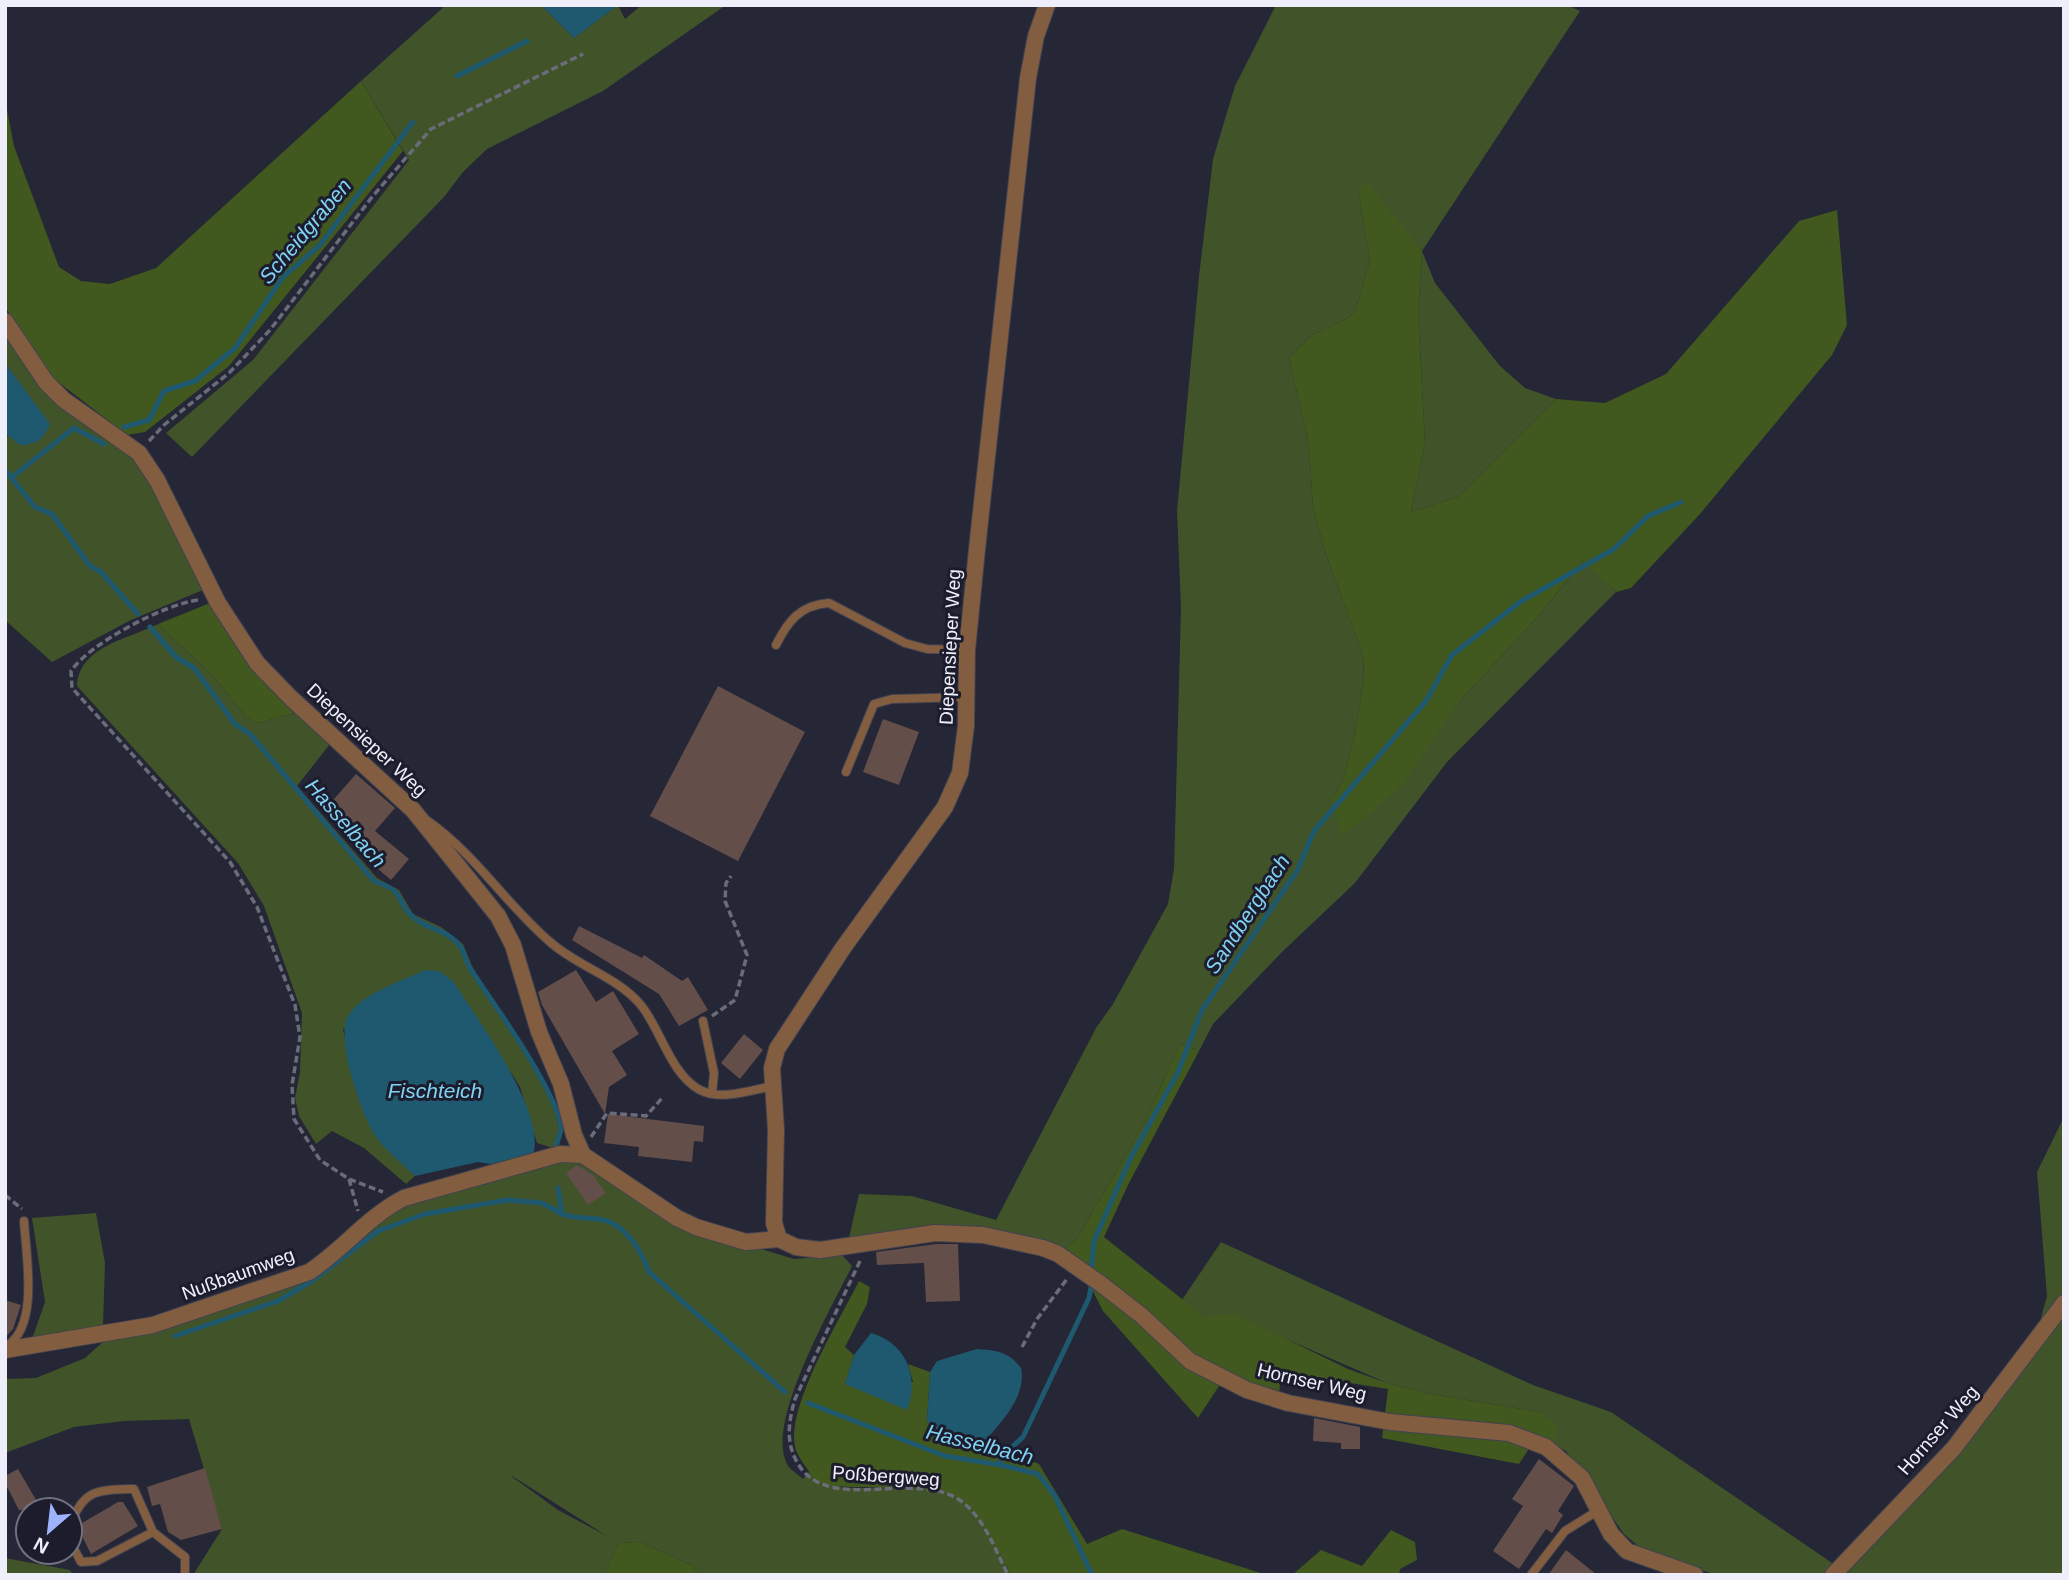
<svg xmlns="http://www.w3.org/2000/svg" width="2069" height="1580" viewBox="0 0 2069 1580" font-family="Arial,sans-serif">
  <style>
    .green { fill: #415329; fill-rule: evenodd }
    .forest { fill: #41581f }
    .water { fill: #1f596f }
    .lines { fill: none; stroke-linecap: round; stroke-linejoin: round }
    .stream { stroke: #1f596f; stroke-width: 5 }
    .building { fill: #644e4a }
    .service-casing { stroke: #414251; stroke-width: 10 }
    .minor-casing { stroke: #414251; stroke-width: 18 }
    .path { stroke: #6b6c7a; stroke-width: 3.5; stroke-dasharray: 7 3.5; stroke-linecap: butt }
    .service { stroke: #835d3f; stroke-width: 8 }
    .minor { stroke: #835d3f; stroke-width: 16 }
    .labels { text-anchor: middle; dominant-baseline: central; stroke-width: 6; stroke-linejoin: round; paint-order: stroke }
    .street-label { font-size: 19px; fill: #eeeffa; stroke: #1c1c2c }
    .water-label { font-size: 21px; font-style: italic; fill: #80d2f4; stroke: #1c1c2c }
  </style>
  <rect width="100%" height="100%" fill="#252636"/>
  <path class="green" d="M 446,5 L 541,5 L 574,38 L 618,5 L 625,19 L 642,5 L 726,5 L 603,91 L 487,149 L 463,172 L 444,197 L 192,457 L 166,433 L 253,360 L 409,160 L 361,81 Z
    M 1276,5 L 1567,5 L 1580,11 L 1422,251 L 1435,283 L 1500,366 L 1525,388 L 1556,399 L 1458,497 L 1411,512 L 1425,443 L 1418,311 L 1422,251 L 1358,189 L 1370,261 L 1356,308 L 1350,317 L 1312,335 L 1289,358 L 1309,445 L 1313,509 L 1327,557 L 1363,655 L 1364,679 L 1357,723 L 1343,781 L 1332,799 L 1459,702 L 1540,614 L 1584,560 L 1616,592 L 1447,762 L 1355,883 L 1282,952 L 1213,1024 L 1199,1051 L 1180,1044 L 1145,1122 L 1077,1239 L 1064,1250 L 967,1226 L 923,1228 L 848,1242 L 859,1194 L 912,1196 L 996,1220 L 1096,1028 L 1113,1004 L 1168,904 L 1174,869 L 1181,608 L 1177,511 L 1199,276 L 1213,159 L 1235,86 Z
    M 5,328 L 40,383 L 68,413 L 123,446 L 143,467 L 203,590 L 131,620 L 52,662 L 5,620 L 5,433 L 7,436 L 49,424 L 5,363 Z
    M 158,624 L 213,676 L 247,718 L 258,723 L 295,713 L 330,744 L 297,786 L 377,878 L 399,890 L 413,914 L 441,927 L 463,944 L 472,966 L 552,1098 L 560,1133 L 559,1150 L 537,1143 L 520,1087 L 490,1040 L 343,1029 L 356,1091 L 376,1136 L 415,1176 L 406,1184 L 364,1148 L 332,1131 L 316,1144 L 299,1116 L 295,1098 L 300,1072 L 302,1013 L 264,906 L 238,863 L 77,686 C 79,646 129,639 158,624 Z
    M 2064,1117 L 2064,1291 L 2039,1325 L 2047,1296 L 2037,1172 Z
    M 582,1159 L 676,1223 L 794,1259 L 842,1255 L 852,1266 C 832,1307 765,1423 787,1464 C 789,1469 798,1474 803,1479 L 810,1471 C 819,1476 829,1485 839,1487 C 880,1493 943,1471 973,1509 C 989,1528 999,1553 1011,1575 L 698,1575 L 694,1566 L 640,1542 L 619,1543 L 604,1575 L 193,1575 L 222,1529 L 189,1419 L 124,1421 L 74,1427 L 5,1453 L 5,1379 L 36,1378 L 85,1358 L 103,1342 L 159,1328 L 299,1282 L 400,1206 L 500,1174 ZM 511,1476 L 512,1476 L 607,1536 L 558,1510 Z
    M 96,1213 L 105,1263 L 103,1326 L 32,1339 L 45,1302 L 32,1218 Z
    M 1221,1242 L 1533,1385 L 1611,1412 L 1835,1565 L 1825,1575 L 1716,1575 L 1643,1550 L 1624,1534 L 1566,1451 L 1552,1443 L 1539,1412 L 1426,1393 L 1387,1383 L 1286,1339 L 1206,1318 L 1182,1300 Z
    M 2064,1313 L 2064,1575 L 1842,1575 Z
    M 5,1558 L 70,1570 L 73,1575 L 5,1575 Z"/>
  <path class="forest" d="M 361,81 L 403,151 L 229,366 L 145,432 L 127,435 L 53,378 L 5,307 L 5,99 L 14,146 L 59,267 L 81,281 L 110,284 L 156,268 Z
    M 1367,182 L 1422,251 L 1418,311 L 1425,443 L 1411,512 L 1458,497 L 1556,399 L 1605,403 L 1666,374 L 1799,221 L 1837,210 L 1847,325 L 1832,355 L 1700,514 L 1631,588 L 1616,592 L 1583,561 L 1540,614 L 1459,702 L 1402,786 L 1342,837 L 1332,799 L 1343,781 L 1357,723 L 1364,679 L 1363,655 L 1327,557 L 1313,509 L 1309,445 L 1289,358 L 1312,335 L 1350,317 L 1356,308 L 1370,261 L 1358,189 Z
    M 210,603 L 241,654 L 295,713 L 258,723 L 247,718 L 213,676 L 158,624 Z
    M 1180,1044 L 1199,1051 L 1128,1185 L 1104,1237 L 1206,1318 L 1233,1313 L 1348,1369 L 1387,1383 L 1426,1393 L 1539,1412 L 1556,1423 L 1556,1436 L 1548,1452 L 1532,1444 L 1519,1464 L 1382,1438 L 1388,1389 L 1281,1372 L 1279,1395 L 1225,1377 L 1198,1418 L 1103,1311 L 1079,1264 L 1064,1250 L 1077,1239 L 1145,1122 Z
    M 859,1281 L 870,1287 L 867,1304 L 845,1347 L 854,1355 L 845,1384 L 913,1382 L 908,1364 L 930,1372 L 927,1421 L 950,1439 L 984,1442 L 1039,1464 L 1087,1544 L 1122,1529 L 1267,1575 L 1011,1575 C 965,1486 966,1488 867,1487 C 848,1487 831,1488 814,1480 C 809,1469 798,1459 795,1447 C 787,1405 839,1321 859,1281 Z
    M 1391,1530 L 1415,1542 L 1417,1560 L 1400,1569 L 1399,1575 L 1292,1575 L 1321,1550 L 1362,1566 Z
    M 640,1542 L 694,1566 L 698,1575 L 604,1575 L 619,1543 Z"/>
  <path class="water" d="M 541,5 L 618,5 L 574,38 Z
    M 5,363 L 50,424 C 44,439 36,445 20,445 L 5,433 Z
    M 425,970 L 439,971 L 453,981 C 476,1017 547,1113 533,1154 L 496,1165 L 478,1162 L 415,1176 C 402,1163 386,1151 376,1137 C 362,1117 336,1040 347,1018 C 360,993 401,982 425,970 Z
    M 871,1333 C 906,1343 920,1377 907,1410 L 845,1384 L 854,1355 Z
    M 977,1349 C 997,1350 1009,1352 1021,1368 C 1027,1397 1001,1422 984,1442 C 960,1440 943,1441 927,1421 L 930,1372 L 937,1361 Z"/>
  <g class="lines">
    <path class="stream" d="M 457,76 L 527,41
      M 124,427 L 149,420 L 164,391 L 195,381 L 235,348 L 283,277 L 320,245 L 413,122
      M 5,470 L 35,507 L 52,514 L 90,566 L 101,572 L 138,614
      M 12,477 L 74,428 L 104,444
      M 150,627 L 176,657 L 194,668 L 235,724 L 250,734 L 374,881 C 408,893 393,897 411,915 C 425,930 445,927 460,946 C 465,953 466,963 471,970 C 492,1001 559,1094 561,1128 C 561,1134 557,1142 555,1148
      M 558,1188 L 562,1214 C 576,1220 593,1216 607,1221 C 629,1229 641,1251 649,1272 L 785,1392
      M 1091,1272 L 1094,1241 L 1130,1159 L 1178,1072 L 1202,1010 L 1297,871 L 1314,831 L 1426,701 L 1452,655 L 1520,602 L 1614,549 L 1648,516 L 1681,502
      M 175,1336 L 278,1301 L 312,1281 L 378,1231 L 425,1214 L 507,1200 L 542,1203 L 562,1214
      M 808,1403 L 945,1456 L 1001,1465 L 1038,1474 L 1055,1496 L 1092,1575
      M 1001,1465 L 1000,1458 L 1023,1437 L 1089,1298 L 1092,1282"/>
  </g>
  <path class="building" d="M 718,686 L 805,732 L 738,861 L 650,816 Z
    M 883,719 L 919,732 L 899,785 L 863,772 Z
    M 356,774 L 395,808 L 375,831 L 409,859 L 391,880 L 365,858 L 373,848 L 327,807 Z
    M 579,926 L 642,958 L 644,955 L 682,981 L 688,977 L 708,1010 L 679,1026 L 659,994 L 572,940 Z
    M 576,970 L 596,1002 L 613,991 L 639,1034 L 612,1051 L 627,1075 L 609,1087 L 605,1114 L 542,1005 L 538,992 Z
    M 744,1034 L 763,1050 L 740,1079 L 721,1063 Z
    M 608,1114 L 704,1126 L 703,1142 L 694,1141 L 692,1162 L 638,1156 L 639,1147 L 604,1143 Z
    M 577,1165 L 593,1175 L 606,1193 L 588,1205 L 566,1173 Z
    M 936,1244 L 958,1244 L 960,1301 L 926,1302 L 924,1263 L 877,1265 L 876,1252 Z
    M 5,1300 L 21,1305 L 13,1329 L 5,1338 Z
    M 1314,1418 L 1360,1427 L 1360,1449 L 1341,1449 L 1341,1443 L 1313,1441 Z
    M 1539,1459 L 1574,1486 L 1558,1511 L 1563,1515 L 1552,1533 L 1546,1529 L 1519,1569 L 1493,1551 L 1523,1506 L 1512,1499 Z
    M 205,1468 L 222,1529 L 181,1540 L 168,1532 L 160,1504 L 152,1506 L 147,1487 Z
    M 18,1469 L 42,1510 L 19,1510 L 5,1483 L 5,1476 Z
    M 118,1502 L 123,1502 L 138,1526 L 91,1554 L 77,1526 Z
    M 1566,1550 L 1597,1575 L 1548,1575 Z"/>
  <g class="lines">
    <g class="service-casing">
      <path id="service" d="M 776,645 C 788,621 800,605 829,603 L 905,643 L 927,649 L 967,650
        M 846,772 L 874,704 L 892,699 L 967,697
        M 428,821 C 475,854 506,904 549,941 C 576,966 616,976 640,1004 C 660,1027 670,1074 700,1090 C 721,1101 751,1090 773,1086
        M 703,1021 L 714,1073 L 712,1094
        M 8,1345 C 39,1324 26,1255 24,1221
        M 70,1526 C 83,1489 97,1490 134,1489 L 153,1532 L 185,1557 L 185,1575
        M 70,1541 L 81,1562 L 97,1561 L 153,1532
        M 1531,1575 L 1565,1531 L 1599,1510"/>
    </g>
    <g class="minor-casing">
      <path id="minor" d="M 5,321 L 46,382 L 64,400 L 139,453 L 157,480 L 218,603 L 257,663 L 292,699 L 413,810 L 498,916 L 513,945 L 539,1032 L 561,1084 L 574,1135 L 583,1155 L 677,1218 L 696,1227 L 746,1242 L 779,1239 L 796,1247 L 820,1250 L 935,1233 L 983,1235 L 1043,1248 L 1058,1254 L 1101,1284 L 1142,1316 L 1190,1361 L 1247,1390 L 1288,1403 L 1390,1422 L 1509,1433 L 1546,1447 L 1582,1478 L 1611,1534 L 1627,1551 L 1695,1575
        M 779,1239 L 774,1223 L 776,1130 L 772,1068 L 777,1049 L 843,948 L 945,807 L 960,773 L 966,726 L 967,650 L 977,549 L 1028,78 L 1036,36 L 1047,5
        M 5,1350 L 153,1325 L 309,1272 C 343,1250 367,1217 404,1198 L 560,1154 L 583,1155
        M 1833,1575 L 1954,1448 L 2064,1303"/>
    </g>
    <path class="path" d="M 149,441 L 164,425 L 229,373 L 270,330 L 372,197 L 431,129 L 583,54
      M 198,600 C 165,604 90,643 71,671 L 72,688 L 230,862 L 257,907 L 295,1005 L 300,1037 L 292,1085 L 294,1119 L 320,1160 L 349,1179 L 383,1192
      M 712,1016 L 735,1000 L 747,955 L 725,901 L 726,883 L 731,876
      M 591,1137 L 607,1113 L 646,1116 L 663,1097
      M 349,1179 L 358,1211
      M 5,1195 L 22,1209
      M 860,1261 L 795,1399 C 789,1420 785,1441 797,1462 C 826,1515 912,1470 958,1499 C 983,1515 995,1549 1008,1575
      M 1022,1347 L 1037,1319 L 1067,1279"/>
    <use href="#service" class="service"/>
    <use href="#minor" class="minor"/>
  </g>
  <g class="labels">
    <g class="street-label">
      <text transform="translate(950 647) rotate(-87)">Diepensieper Weg</text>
      <text transform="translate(367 740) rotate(43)">Diepensieper Weg</text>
      <text transform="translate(238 1274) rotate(-20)">Nußbaumweg</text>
      <text transform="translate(1312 1382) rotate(13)">Hornser Weg</text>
      <text transform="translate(1938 1430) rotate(-49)">Hornser Weg</text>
      <text transform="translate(886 1476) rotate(4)">Poßbergweg</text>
    </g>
    <g class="water-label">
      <text transform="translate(305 231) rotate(-50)">Scheidgraben</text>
      <text transform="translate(346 823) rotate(49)">Hasselbach</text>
      <text transform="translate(1247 914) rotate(-57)">Sandbergbach</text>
      <text x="435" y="1090">Fischteich</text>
      <text transform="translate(980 1444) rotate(14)">Hasselbach</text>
    </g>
  </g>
  <rect width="2069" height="1580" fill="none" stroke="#eeeffa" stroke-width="14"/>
  <g transform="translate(49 1531) rotate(208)"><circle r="33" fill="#1c1c2c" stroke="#70707e" stroke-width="2"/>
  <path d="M0-5L12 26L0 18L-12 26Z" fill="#9eb3fd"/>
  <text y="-10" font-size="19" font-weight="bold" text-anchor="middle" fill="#eeeffa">N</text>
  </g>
</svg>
